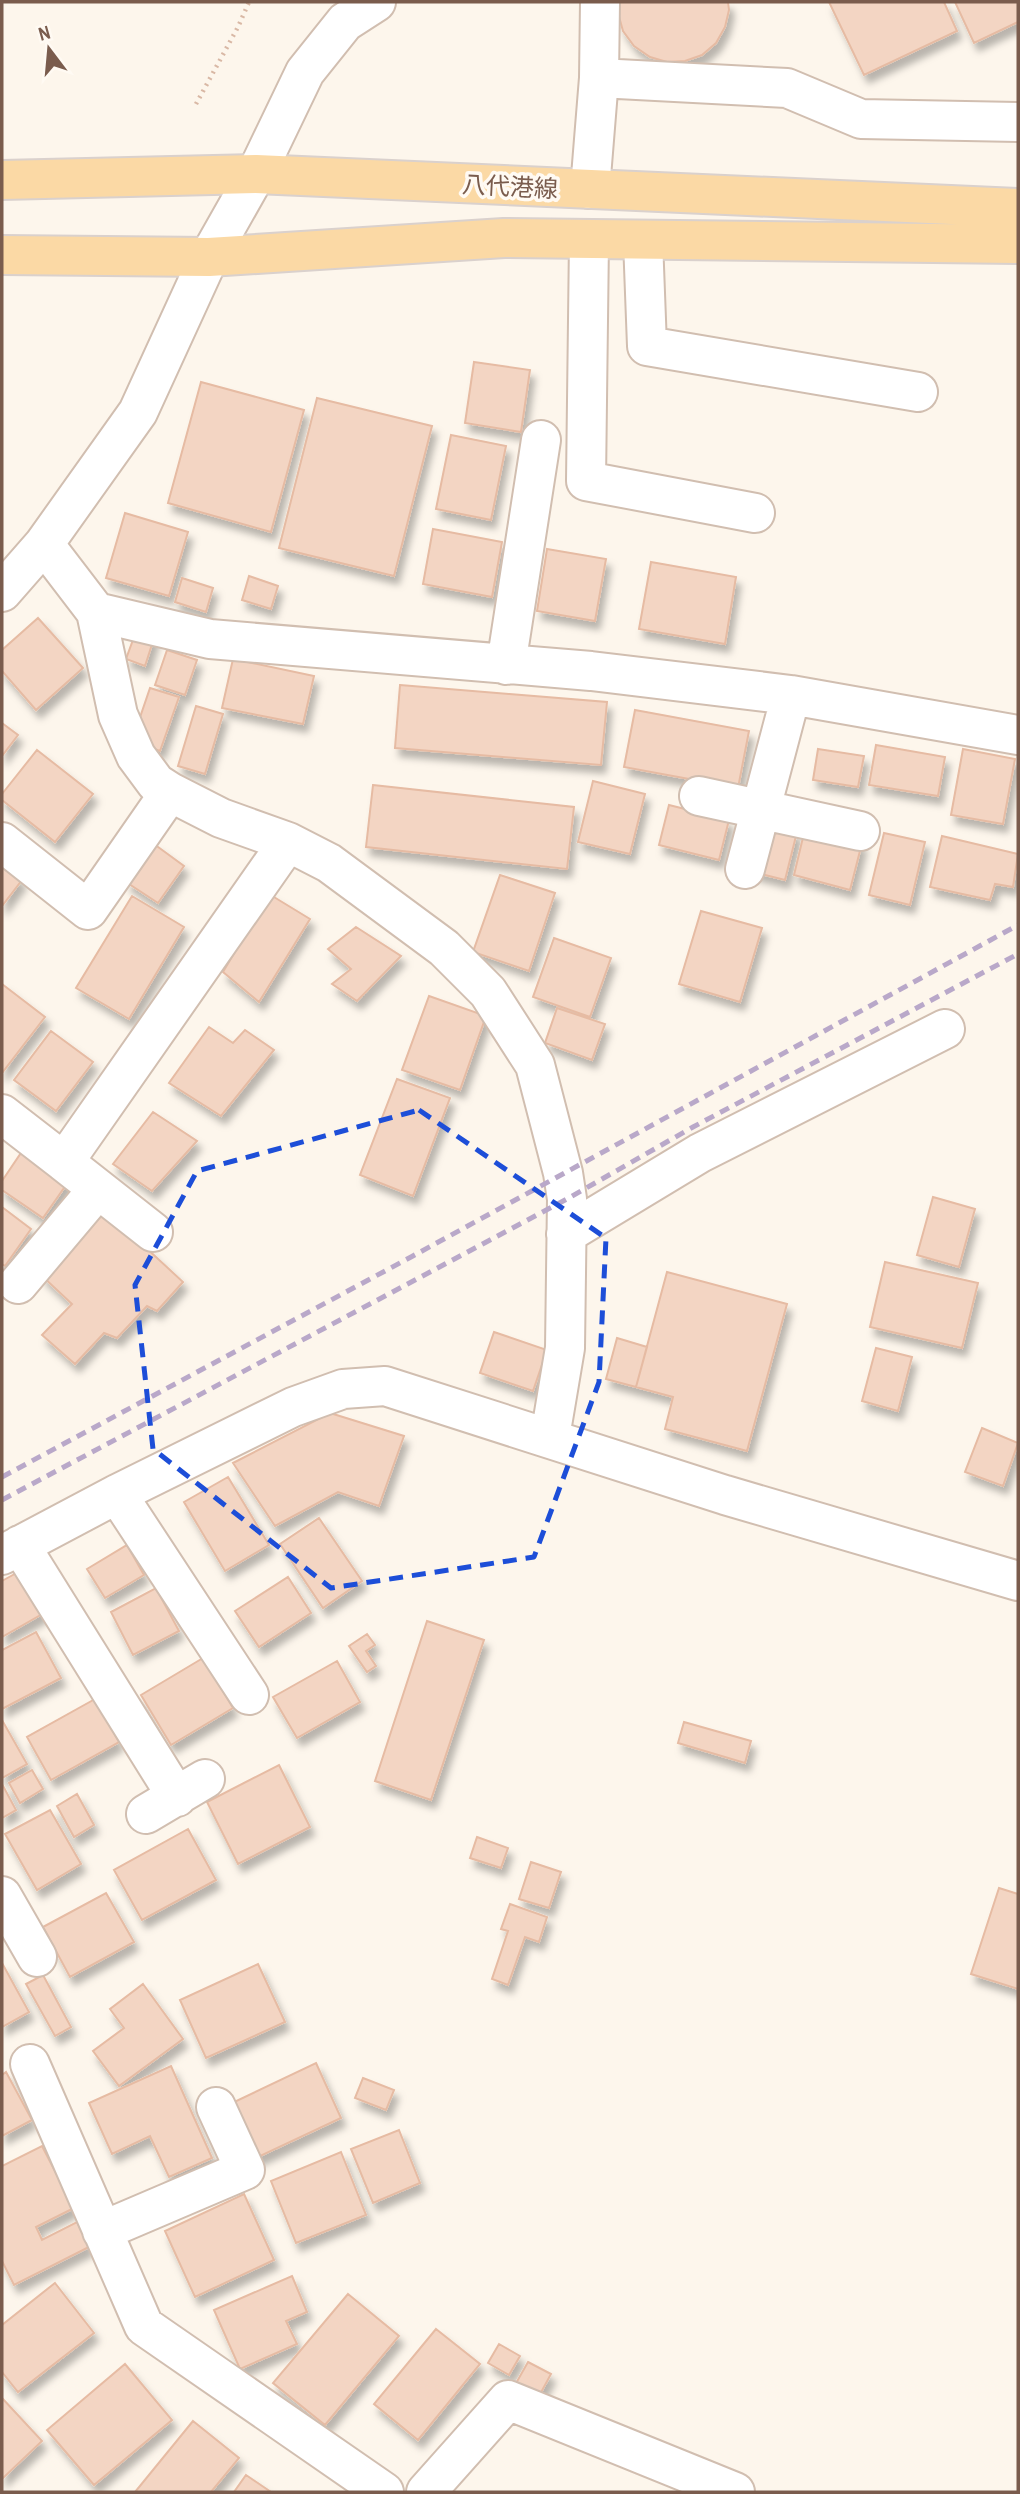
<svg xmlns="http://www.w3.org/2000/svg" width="1020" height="2494" viewBox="0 0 1020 2494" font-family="'Archivo Narrow','Noto Sans JP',sans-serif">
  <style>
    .building { fill: #f3d5c3; stroke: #e6bba3; stroke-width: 2; filter: url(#shadow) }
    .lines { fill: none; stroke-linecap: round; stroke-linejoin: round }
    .minor-casing { stroke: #d1beb0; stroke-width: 42 }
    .major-casing { stroke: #dad1cd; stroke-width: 42 }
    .path { stroke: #d9b8a5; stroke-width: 4.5; stroke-dasharray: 2 5; stroke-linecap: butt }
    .minor { stroke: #fff; stroke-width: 38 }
    .major { stroke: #fbd9a5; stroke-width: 38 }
    .rail { stroke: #b9a8c9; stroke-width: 5; stroke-dasharray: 10 7; stroke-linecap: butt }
    .marked { fill: none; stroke: #1d4ed8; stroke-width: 5; stroke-dasharray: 14 9; stroke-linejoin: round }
    .labels { text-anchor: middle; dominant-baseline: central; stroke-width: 7; stroke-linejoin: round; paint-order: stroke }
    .street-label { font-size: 24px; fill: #7a5c4d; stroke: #fffaf3 }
  </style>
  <defs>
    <filter id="shadow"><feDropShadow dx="4.5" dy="8" stdDeviation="3.5" flood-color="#0004"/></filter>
  </defs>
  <rect width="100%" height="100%" fill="#fdf6ec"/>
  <path class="building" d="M 619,2 L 728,2 L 729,10 L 725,27 L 716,43 L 702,55 L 685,61 L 667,62 L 650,57 L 634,46 L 623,31 L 618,13 Z
    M 829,2 L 944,2 L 957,31 L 864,75 Z
    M 955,2 L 1018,2 L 1018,22 L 974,43 Z
    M 474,362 L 530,370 L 521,432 L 465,423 Z
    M 201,382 L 304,410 L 271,532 L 168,503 Z
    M 317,398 L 432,426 L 394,576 L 279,548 Z
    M 451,435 L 506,446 L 491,520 L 436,509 Z
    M 125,513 L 188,532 L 169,596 L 106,578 Z
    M 433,529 L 502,542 L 492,597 L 423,584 Z
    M 547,549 L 606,559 L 595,621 L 537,611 Z
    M 651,562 L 736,577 L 725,644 L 639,629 Z
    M 249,576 L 278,586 L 271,609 L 242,600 Z
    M 182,578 L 213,588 L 206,612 L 175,602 Z
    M 38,618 L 83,668 L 36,710 L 2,671 L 2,650 Z
    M 137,629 L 155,635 L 145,666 L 126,659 Z
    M 167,650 L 197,660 L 185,695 L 155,685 Z
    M 233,659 L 314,676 L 303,724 L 222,708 Z
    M 400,685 L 607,702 L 601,765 L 395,748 Z
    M 150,688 L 179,697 L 160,751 L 132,741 Z
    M 196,706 L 223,714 L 205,774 L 178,766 Z
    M 635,710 L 749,731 L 738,788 L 624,767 Z
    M 2,723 L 18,735 L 2,756 Z
    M 876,745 L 945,757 L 938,796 L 869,785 Z
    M 818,749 L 864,756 L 858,787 L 813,780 Z
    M 963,749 L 1015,759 L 1003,824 L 951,815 Z
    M 37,750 L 93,794 L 55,842 L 2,800 L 2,794 Z
    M 593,781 L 645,794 L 630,854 L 578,842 Z
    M 373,785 L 574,807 L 567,869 L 366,847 Z
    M 669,805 L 729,820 L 719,860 L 659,845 Z
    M 765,825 L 797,832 L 785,880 L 753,872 Z
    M 805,829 L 862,843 L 850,890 L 794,875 Z
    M 884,833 L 925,842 L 910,905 L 869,895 Z
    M 942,836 L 1018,854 L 1013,887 L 995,884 L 990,900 L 930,887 Z
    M 154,844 L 184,866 L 158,903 L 126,882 Z
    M 2,864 L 22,880 L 2,906 Z
    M 500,875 L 555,893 L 529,971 L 473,952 Z
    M 269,894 L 310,919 L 259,1002 L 223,972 Z
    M 132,896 L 184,927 L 129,1019 L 76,988 Z
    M 701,911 L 762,928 L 740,1002 L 679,984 Z
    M 356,927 L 401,956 L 357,1001 L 332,984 L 351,969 L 328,949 Z
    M 554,938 L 611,958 L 590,1017 L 533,997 Z
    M 2,984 L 45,1017 L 2,1073 Z
    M 429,996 L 486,1016 L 460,1090 L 402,1070 Z
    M 557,1008 L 605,1024 L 592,1060 L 545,1043 Z
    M 209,1027 L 233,1043 L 245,1030 L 274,1050 L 221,1116 L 169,1083 Z
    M 51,1031 L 93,1062 L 56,1111 L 14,1080 Z
    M 397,1079 L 450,1098 L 413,1196 L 360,1175 Z
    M 153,1112 L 197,1141 L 152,1191 L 113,1164 Z
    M 27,1144 L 73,1175 L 43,1218 L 2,1190 L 2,1181 Z
    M 933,1197 L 975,1209 L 959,1267 L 917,1255 Z
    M 2,1207 L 31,1229 L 5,1266 L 2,1264 Z
    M 103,1208 L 183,1282 L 157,1311 L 147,1306 L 117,1338 L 104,1333 L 75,1364 L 42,1335 L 72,1304 L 41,1275 Z
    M 885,1262 L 978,1283 L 962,1348 L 870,1327 Z
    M 667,1272 L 787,1304 L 747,1451 L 665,1429 L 673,1397 L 636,1387 Z
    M 494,1332 L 547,1350 L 533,1391 L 480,1373 Z
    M 617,1338 L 647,1347 L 636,1387 L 606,1379 Z
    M 876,1348 L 912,1357 L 898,1411 L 862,1401 Z
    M 330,1413 L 404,1436 L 379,1506 L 338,1492 L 275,1526 L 233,1463 Z
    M 982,1428 L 1018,1443 L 1003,1486 L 965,1472 Z
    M 228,1477 L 269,1545 L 225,1571 L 184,1502 Z
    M 319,1518 L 362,1581 L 323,1608 L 280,1544 Z
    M 127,1545 L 144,1575 L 105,1598 L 87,1569 Z
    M 20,1571 L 44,1613 L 2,1637 L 2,1581 Z
    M 288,1577 L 311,1613 L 259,1647 L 235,1611 Z
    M 156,1588 L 179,1631 L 133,1655 L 111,1612 Z
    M 427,1621 L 484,1640 L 431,1800 L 375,1781 Z
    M 36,1632 L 61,1678 L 2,1709 L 2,1650 Z
    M 367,1634 L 375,1645 L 366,1651 L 376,1666 L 367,1672 L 349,1646 Z
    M 203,1658 L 233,1708 L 171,1745 L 141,1695 Z
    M 337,1661 L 360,1702 L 297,1738 L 273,1697 Z
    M 95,1699 L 119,1742 L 51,1780 L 27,1737 Z
    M 2,1720 L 27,1764 L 2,1778 Z
    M 684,1722 L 751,1741 L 745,1763 L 678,1743 Z
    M 279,1765 L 310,1827 L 238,1864 L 207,1802 Z
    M 32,1770 L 43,1789 L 20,1803 L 9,1783 Z
    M 2,1784 L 16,1810 L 2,1818 Z
    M 77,1794 L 94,1825 L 74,1837 L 57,1806 Z
    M 50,1810 L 81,1864 L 37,1890 L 5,1834 Z
    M 188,1829 L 216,1880 L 142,1920 L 114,1870 Z
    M 477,1837 L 508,1848 L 501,1868 L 470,1858 Z
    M 531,1862 L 561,1872 L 549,1908 L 519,1899 Z
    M 999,1888 L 1018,1894 L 1018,1989 L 971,1974 Z
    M 106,1893 L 134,1942 L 70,1977 L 43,1927 Z
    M 510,1904 L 547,1917 L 539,1942 L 525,1937 L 508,1985 L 492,1979 L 508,1931 L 501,1929 Z
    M 2,1963 L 29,2012 L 2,2027 Z
    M 258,1964 L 285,2022 L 206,2058 L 180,2000 Z
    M 43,1975 L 71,2027 L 55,2036 L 26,1984 Z
    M 143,1984 L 183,2039 L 119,2086 L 93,2051 L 124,2028 L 110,2009 Z
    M 316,2063 L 341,2118 L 256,2158 L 230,2104 Z
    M 171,2066 L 212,2158 L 169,2177 L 150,2136 L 112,2154 L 89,2103 Z
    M 6,2072 L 32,2120 L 2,2136 L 2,2075 Z
    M 363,2078 L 394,2090 L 386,2110 L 355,2098 Z
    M 399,2130 L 420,2183 L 373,2203 L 351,2149 Z
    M 42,2146 L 74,2208 L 36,2227 L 42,2240 L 77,2222 L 89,2247 L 14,2285 L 2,2261 L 2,2166 Z
    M 341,2152 L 366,2215 L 296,2243 L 271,2181 Z
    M 244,2194 L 274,2260 L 195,2297 L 165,2231 Z
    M 292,2276 L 307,2312 L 286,2321 L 297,2344 L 240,2369 L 214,2310 Z
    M 55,2283 L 94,2333 L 18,2392 L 2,2372 L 2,2325 Z
    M 348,2294 L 399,2336 L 325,2425 L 273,2383 Z
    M 436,2329 L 480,2364 L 418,2440 L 374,2404 Z
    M 499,2344 L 520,2356 L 509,2375 L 488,2363 Z
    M 528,2362 L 551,2374 L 538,2398 L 515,2385 Z
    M 125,2364 L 172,2420 L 94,2485 L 47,2430 Z
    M 2,2398 L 42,2441 L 2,2479 Z
    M 193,2421 L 239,2458 L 211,2492 L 135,2492 Z
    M 246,2475 L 271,2492 L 234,2492 Z"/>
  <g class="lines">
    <g class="minor-casing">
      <path id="minor" d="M 600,2 L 599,78 L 787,88 L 861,119 L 1018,122
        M 590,189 L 599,78
        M 589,240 L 586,481 L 755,513
        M 643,240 L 647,346 L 918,392
        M 44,544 L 96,612 L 118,715 L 136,756 L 156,783 L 170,792 L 221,818 L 288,842 L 329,863 L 444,948 L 488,992 L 535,1065 L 563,1173 L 567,1199 L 565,1348 L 550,1437
        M 2,592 L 44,544 L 138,412 L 209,257 L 256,174 L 305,72 L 345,22 L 376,2
        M 96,612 L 210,639 L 591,671 L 791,695 L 1018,735
        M 506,665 L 541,440
        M 699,796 L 860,831
        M 2,842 L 88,910 L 170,792
        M 745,869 L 791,695
        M 2,1114 L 64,1162
        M 153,1232 L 64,1162 L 288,842
        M 566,1234 L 700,1153 L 945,1029
        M 18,1284 L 98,1189
        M 117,1494 L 249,1695
        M 20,1545 L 177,1797
        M 2,1555 L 117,1494 L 293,1407 L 343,1389 L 385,1386 L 725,1495 L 1018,1581
        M 146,1814 L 205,1779
        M 2,1896 L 37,1957
        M 30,2064 L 144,2326 L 384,2492
        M 102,2231 L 245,2170 L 216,2107
        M 426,2492 L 508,2400 L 735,2492"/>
    </g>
    <g class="major-casing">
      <path id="major" d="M 2,180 L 256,174 L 1018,208
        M 2,255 L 209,257 L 504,238 L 1018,244"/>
    </g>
    <path class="path" d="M 196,104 L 238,27 L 249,2"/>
    <use href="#minor" class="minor"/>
    <use href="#major" class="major"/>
    <path class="rail" d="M 2,1477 L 411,1257 L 1018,925
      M 2,1500 L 567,1199 L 693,1127 L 1018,954"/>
  </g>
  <path class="marked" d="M 419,1110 L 606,1238 L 599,1382 L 534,1557 L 331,1588 L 153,1449 L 135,1285 L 197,1171 Z"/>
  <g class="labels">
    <g class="street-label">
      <text transform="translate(510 186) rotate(3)">八代港線</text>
    </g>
  </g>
  <rect width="1020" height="2494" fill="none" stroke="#7a5c4d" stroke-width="7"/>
  <g transform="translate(49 49) rotate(344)" stroke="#fffaf3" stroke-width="5" paint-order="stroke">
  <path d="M0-5L12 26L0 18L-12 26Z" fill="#7a5c4d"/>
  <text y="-10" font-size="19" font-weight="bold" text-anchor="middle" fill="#7a5c4d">N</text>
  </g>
</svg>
